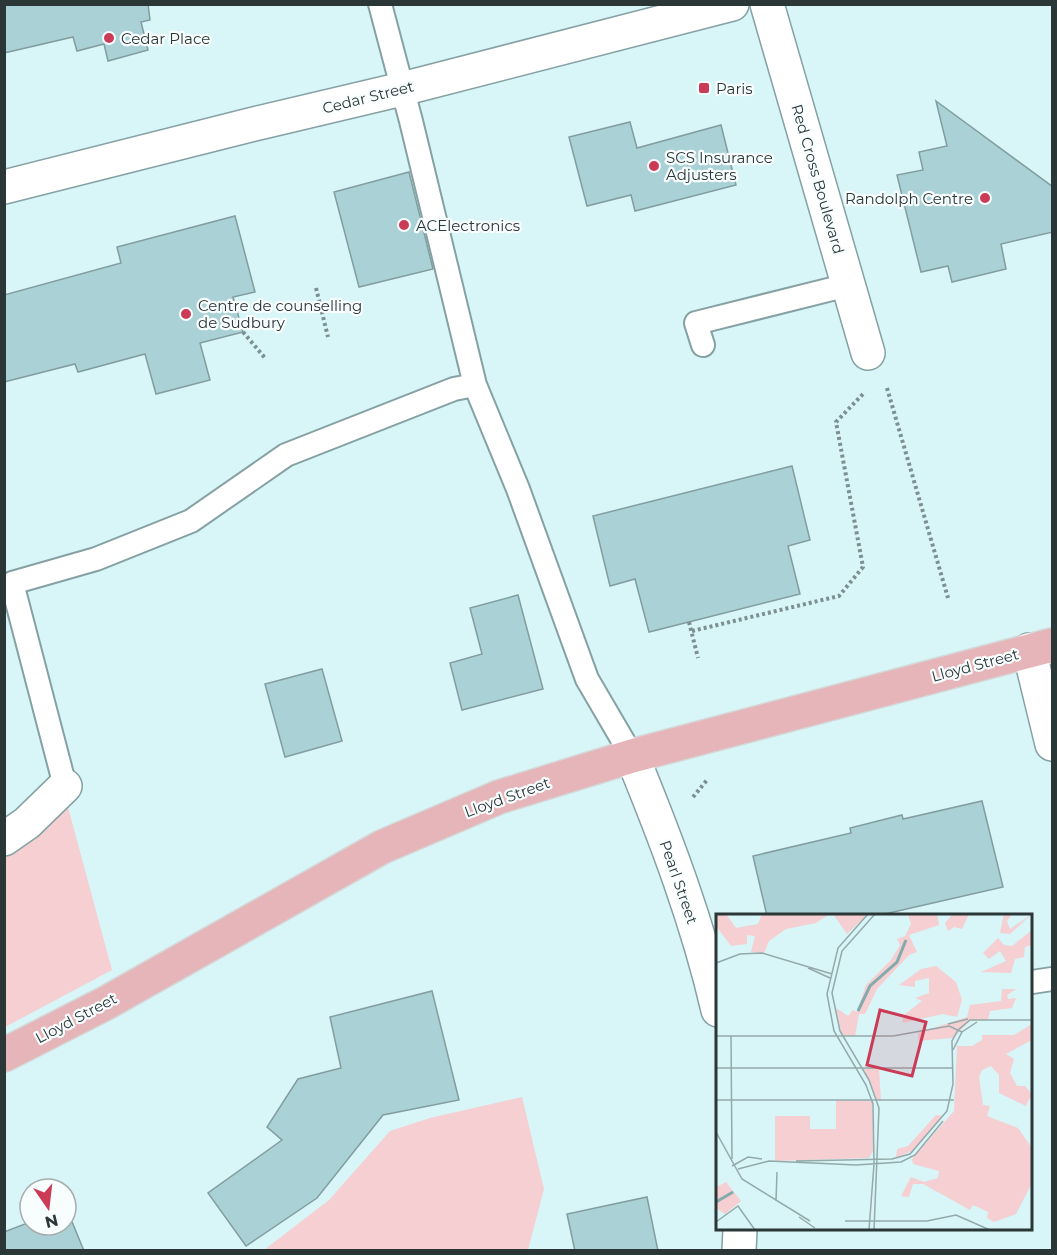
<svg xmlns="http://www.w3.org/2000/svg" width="1057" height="1255" viewBox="0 0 1057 1255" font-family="Montserrat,sans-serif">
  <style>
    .green { fill: #f5cfd1 }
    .building { fill: #aad2d6; stroke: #829d9f; stroke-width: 1.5 }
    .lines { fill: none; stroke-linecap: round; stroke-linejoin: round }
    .service-casing { stroke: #86a1a3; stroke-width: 26 }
    .minor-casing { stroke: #86a1a3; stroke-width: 36 }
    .tertiary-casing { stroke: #86a1a3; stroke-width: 36 }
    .primary-casing { stroke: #d5d7d7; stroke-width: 36 }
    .path { stroke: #7c8f91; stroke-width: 4; stroke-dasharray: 3 3; stroke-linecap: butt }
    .service { stroke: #fff; stroke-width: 22 }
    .minor { stroke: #fff; stroke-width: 33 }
    .tertiary { stroke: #fff; stroke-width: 33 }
    .primary { stroke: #e5b5b9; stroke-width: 33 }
    .poi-dot { fill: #cb3b56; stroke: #f8fdfe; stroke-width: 2 }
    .labels { text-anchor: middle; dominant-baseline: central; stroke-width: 4.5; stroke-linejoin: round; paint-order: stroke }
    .poi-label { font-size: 15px; fill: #2b3637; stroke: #f8fdfe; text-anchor: start }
    .street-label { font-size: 15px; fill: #2b3637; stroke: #f8fdfe }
    .inset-river { fill: none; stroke: #83aaad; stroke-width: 3 }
    .inset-road { fill: none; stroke: #93a9aa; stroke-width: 1.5 }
    .view { fill: #cb3b56; fill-opacity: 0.15; stroke: #cb3b56; stroke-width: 3 }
    .inset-edge { fill: none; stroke: #2b3637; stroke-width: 3 }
  </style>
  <rect width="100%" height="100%" fill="#d8f5f7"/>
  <path class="green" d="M 62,785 L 112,970 L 5,1027 L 4,836 Z
    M 522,1097 L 544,1189 L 528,1250 L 264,1250 L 329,1200 L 390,1131 L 430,1118 Z"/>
  <path class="building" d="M 4,4 L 148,4 L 150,20 L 141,22 L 148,50 L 108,61 L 104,44 L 77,51 L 73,37 L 4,53 Z
    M 936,101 L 1053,187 L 1053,232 L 1001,244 L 1006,269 L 952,282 L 948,266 L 921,272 L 897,175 L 923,170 L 919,152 L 947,146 Z
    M 630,122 L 637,148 L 721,125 L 736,185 L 635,211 L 631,195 L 587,206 L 569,137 Z
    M 409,172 L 433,269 L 359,287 L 334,192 Z
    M 235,216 L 255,292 L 233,297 L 243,332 L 200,343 L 210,380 L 156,394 L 145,354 L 78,372 L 75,364 L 4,382 L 4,295 L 121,263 L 117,247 Z
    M 792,466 L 810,540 L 788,546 L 800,594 L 649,632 L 635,579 L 610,586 L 593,516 Z
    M 518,595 L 543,689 L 462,710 L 450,663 L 482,654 L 470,608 Z
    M 322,669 L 342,741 L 285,757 L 265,684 Z
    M 982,801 L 1003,887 L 876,916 L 767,916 L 753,856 L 851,833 L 850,828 L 902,815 L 903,819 Z
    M 432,991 L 459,1100 L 383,1115 L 317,1198 L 246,1246 L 208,1193 L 282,1140 L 267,1127 L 298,1079 L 341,1068 L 330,1017 Z
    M 647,1197 L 658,1251 L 575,1251 L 567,1214 Z
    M 66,1207 L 84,1251 L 4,1251 L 4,1232 L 30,1222 L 30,1225 L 66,1225 Z"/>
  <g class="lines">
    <g class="service-casing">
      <path id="service" d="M 380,4 L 411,121 L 475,385 L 518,489 L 587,679 L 632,756
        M 703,345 L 696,323 L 848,285
        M 65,786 L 12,583 L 96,559 L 191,521 L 286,455 L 454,389 L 475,385
        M 1032,982 L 1052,979"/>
    </g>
    <g class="minor-casing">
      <path id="minor" d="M 767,4 L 868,353
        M 1029,650 L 1052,744
        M 632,756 C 666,839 698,923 718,1010
        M 4,839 L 27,823 L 65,786
        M 739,1250 L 740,1230"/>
    </g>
    <g class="tertiary-casing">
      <path id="tertiary" d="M 4,187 L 250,125 L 402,89 L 732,4"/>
    </g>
    <g class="primary-casing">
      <path id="primary" d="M 4,1055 L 106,1003 L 382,847 L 499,797 L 632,756 L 1052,645"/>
    </g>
    <path class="path" d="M 316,288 L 328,337
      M 243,332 L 265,358
      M 887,388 L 948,598
      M 689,622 L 698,658
      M 692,631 L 839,596 L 863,567 L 836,422 L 864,393
      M 693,797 L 707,780"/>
    <use href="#service" class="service"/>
    <use href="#minor" class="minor"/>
    <use href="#tertiary" class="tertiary"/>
    <use href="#primary" class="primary"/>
  </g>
  <g class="poi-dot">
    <circle cx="109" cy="38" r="6"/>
    <rect x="698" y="82" width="12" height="12" rx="3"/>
    <circle cx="654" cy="166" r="6"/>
    <circle cx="985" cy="198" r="6"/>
    <circle cx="404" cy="225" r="6"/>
    <circle cx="186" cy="314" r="6"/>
  </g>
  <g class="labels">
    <g class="poi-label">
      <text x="121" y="38">Cedar Place</text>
      <text x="716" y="88">Paris</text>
      <text x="666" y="157">SCS Insurance<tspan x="666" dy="17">Adjusters</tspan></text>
      <text x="973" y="198" text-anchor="end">Randolph Centre</text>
      <text x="416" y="225">ACElectronics</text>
      <text x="198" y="305">Centre de counselling<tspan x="198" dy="17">de Sudbury</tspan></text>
    </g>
    <g class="street-label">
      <text transform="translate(368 97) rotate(-14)">Cedar Street</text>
      <text transform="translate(818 179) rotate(74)">Red Cross Boulevard</text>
      <text transform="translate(975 665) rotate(-15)">Lloyd Street</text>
      <text transform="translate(507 797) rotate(-20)">Lloyd Street</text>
      <text transform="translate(679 882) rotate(71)">Pearl Street</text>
      <text transform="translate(76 1018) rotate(-28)">Lloyd Street</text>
    </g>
  </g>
  <g transform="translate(716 914)">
    <rect width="316" height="316" fill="#d8f5f7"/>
    <path d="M 0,0 L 10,0 L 20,14 L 42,10 L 46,0 L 114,0 L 100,9 L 70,15 L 53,27 L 48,39 L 35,38 L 39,22 L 31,21 L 31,30 L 15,32 L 0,12 ZM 117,0 L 152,0 L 131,20 ZM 192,0 L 221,0 L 223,11 L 193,21 L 201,38 L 193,41 L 161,75 L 149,100 L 143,100 L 139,122 L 126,122 L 120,94 L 132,102 L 137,96 L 141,98 L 150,71 L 175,46 L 184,31 L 181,25 L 189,22 L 195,10 ZM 237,0 L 253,0 L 246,15 L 238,13 L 232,17 L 229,9 ZM 288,0 L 296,0 L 291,7 L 294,15 L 316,0 L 294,20 L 284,19 ZM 316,16 L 316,31 L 309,33 L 308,43 L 299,45 L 295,59 L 265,58 L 290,47 L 284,37 L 273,45 L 267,39 L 282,24 L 288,31 L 296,32 ZM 220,52 L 240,68 L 246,86 L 241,103 L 227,100 L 186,109 L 188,101 L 206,87 L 199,84 L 213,79 L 213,64 L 199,67 L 199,73 L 183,71 L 205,55 ZM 286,75 L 300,75 L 291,81 L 292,85 L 300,84 L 296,94 L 274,97 L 272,106 L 254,107 L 237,124 L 202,127 L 202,119 L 251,103 L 254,91 L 285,87 ZM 316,110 L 316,126 L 290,140 L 298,145 L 294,159 L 301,172 L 309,172 L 316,180 L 316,186 L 313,185 L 310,192 L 283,179 L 283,161 L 275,152 L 266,156 L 263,163 L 267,191 L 274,192 L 271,202 L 302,214 L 316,234 L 316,269 L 300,300 L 278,308 L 271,304 L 272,298 L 257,291 L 254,296 L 207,270 L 197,270 L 193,283 L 185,282 L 195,263 L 208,268 L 222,264 L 223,257 L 197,250 L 196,245 L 238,197 L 241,132 L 256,132 L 266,126 L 266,121 L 298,121 ZM 147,154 L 163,154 L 165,186 L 161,186 ZM 120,186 L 156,187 L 158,235 L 153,244 L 59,247 L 59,202 L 94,202 L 94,215 L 120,215 ZM 220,201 L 227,202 L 198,236 L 180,244 L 181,235 L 192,232 ZM 10,268 L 25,287 L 9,300 L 0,294 L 0,273 Z" fill="#f5cfd1"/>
    <path class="inset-river" d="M 142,97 L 154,72 L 181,48 L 190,26M 0,288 L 17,278"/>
    <path class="inset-road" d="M 152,0 L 122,34 L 111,80 L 118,117 L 150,171 L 157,190 L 158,250 L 153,316M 0,49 L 24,40 L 46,39 L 116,60M 92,54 L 114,64M 232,110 L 252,105M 0,122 L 177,122 L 233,112 L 246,118M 15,122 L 16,245M 237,136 L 246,118 L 261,108M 0,154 L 237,154M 0,186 L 238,186M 0,218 L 26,265 L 94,307M 80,247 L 176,245 L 194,240 L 231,197 L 237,170 L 236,127 L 242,116 L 254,106 L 317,106M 16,252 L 32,243 L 46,245M 22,255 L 53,247 L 140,251 L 185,248 L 199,241 L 227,207M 60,287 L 61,258M 83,303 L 99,314M 129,307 L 211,307 L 240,301 L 274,316M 0,308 L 22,292 L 39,316M 158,316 L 163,194 L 153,166 L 124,117 L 116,79 L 126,37 L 159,0"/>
    <path class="view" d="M 164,96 L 210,108 L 196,162 L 151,151 Z"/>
    <rect width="316" height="316" class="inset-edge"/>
  </g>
  <rect width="1057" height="1255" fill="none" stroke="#2b3637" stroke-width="12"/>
  <g transform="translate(48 1207) rotate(166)"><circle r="28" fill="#f8fdfe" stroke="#a6adae" stroke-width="1.5"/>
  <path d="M0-4.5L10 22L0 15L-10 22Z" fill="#cb3b56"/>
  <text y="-9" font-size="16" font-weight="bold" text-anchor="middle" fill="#2b3637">N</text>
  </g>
</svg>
